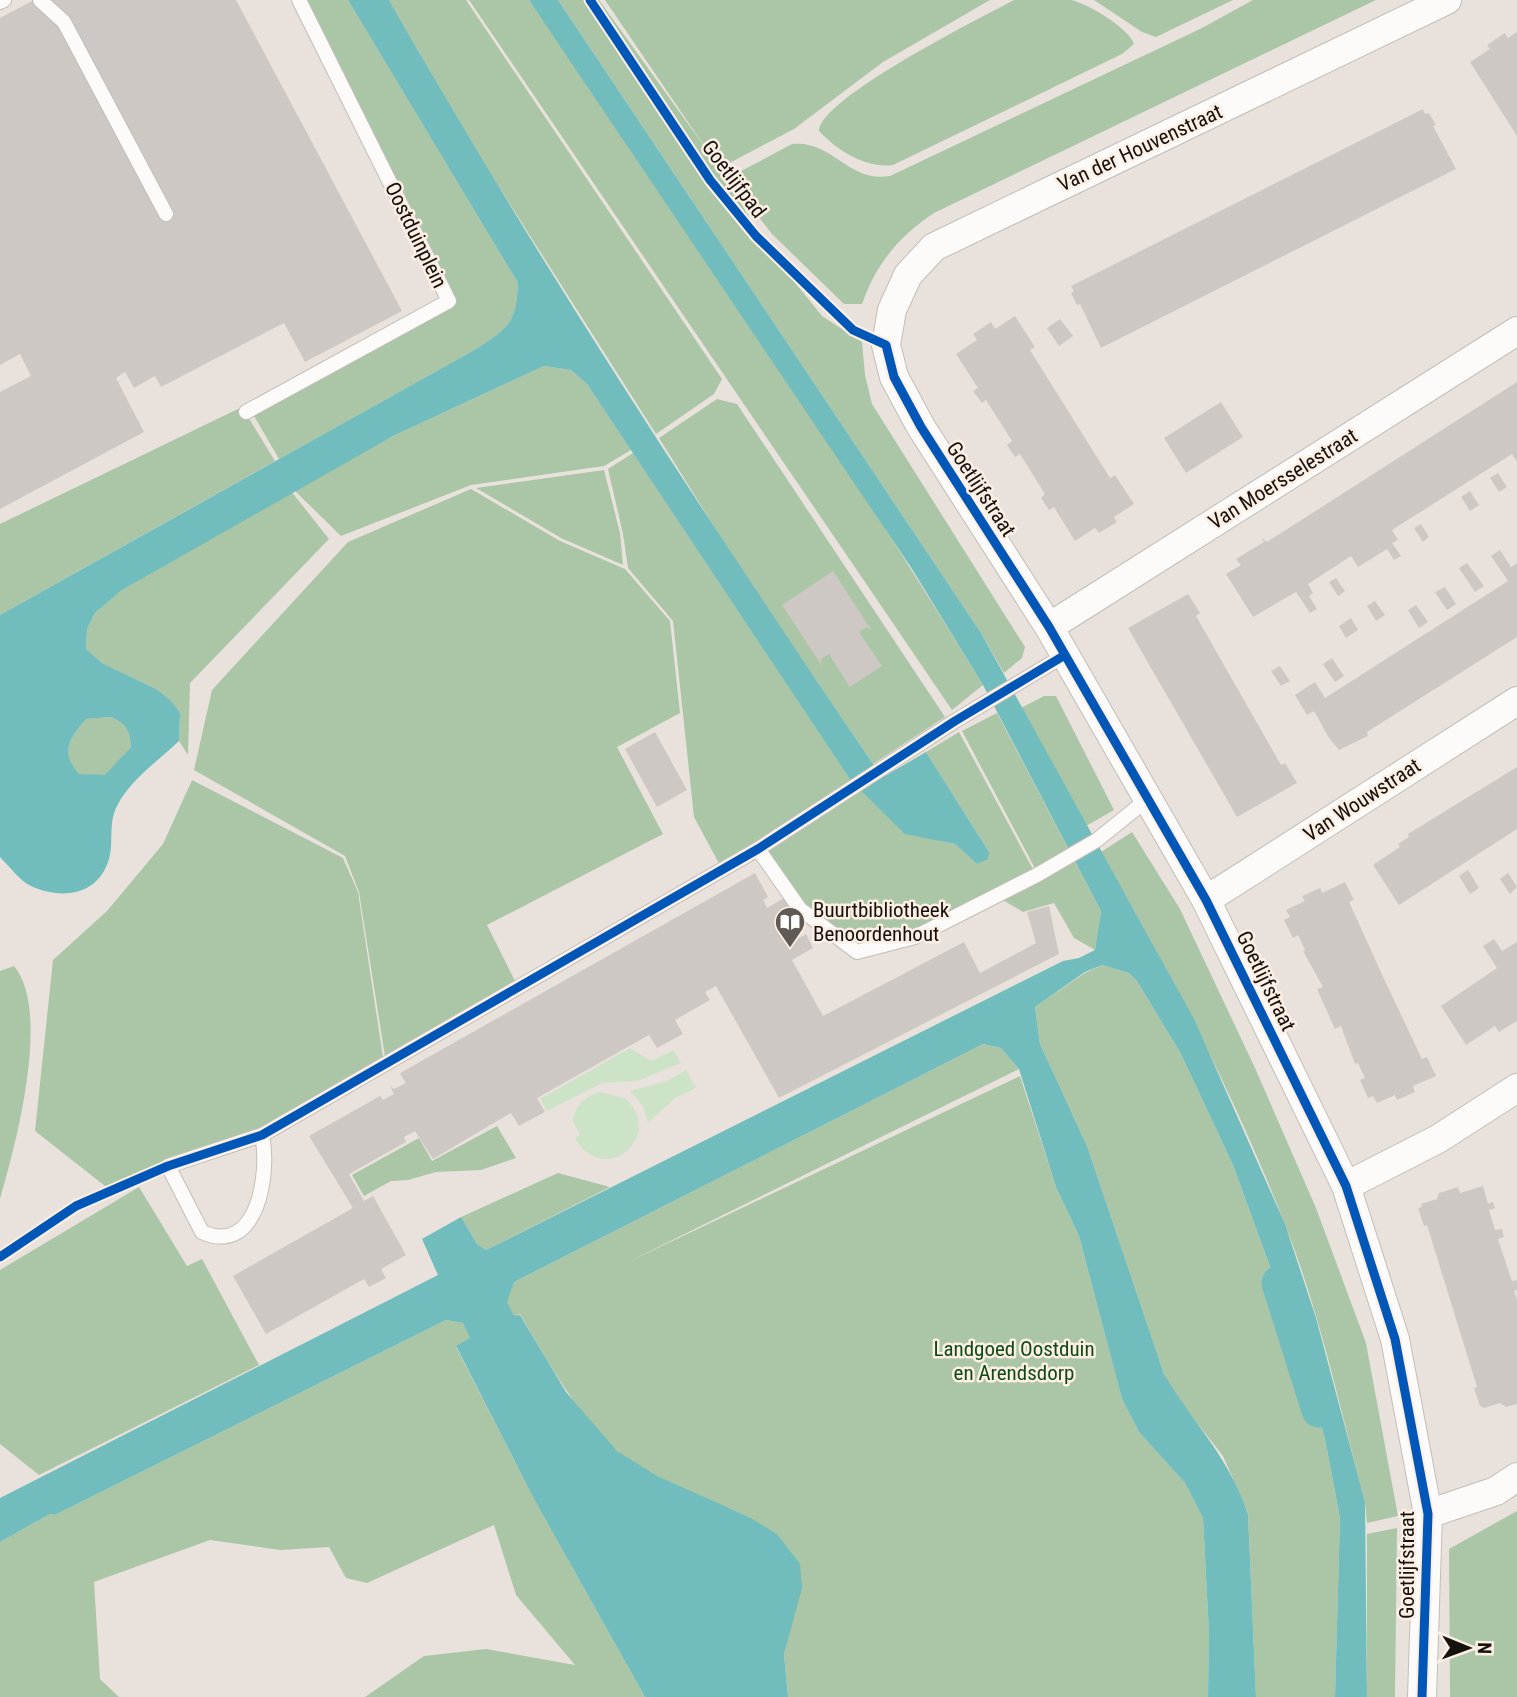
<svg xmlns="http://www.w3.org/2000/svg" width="1517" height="1697" viewBox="0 0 1517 1697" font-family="'Roboto Condensed',sans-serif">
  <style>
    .green { fill: #cde3c8 }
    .forest { fill: #aac6a7 }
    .water { fill: #71bcbc; fill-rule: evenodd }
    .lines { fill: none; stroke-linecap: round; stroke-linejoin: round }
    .canal { stroke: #71bcbc; stroke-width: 35 }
    .building { fill: #cec8c4 }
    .service-casing { stroke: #c3bdb8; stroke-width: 16 }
    .minor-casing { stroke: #c3bdb8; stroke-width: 30 }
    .service { stroke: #fcfbfa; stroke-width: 14 }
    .minor { stroke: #fcfbfa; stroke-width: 28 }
    .cycleway-casing { stroke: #fdefe3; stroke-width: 13 }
    .cycleway { stroke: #0057b8; stroke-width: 9 }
    .labels { text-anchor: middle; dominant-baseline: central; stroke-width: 5; stroke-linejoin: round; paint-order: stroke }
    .street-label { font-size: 21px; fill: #15110d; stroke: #fdefe3 }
    .poi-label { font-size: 21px; fill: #15110d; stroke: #fdefe3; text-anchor: start }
    .park-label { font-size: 21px; fill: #0c4b18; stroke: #fdefe3 }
  </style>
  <rect width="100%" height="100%" fill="#e9e2dc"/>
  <path class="green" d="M 630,1048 L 651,1061 L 674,1050 L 681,1063 L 637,1081 L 602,1083 L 547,1111 L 540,1099 Z
    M 686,1070 L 696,1088 L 675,1098 L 648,1123 L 643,1106 L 630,1091 L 667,1081 Z
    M 600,1092 L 625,1098 C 667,1136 603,1189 575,1138 L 580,1135 L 573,1121 C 575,1105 585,1096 600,1092 Z"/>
  <path class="forest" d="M 306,0 L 348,0 L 518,283 C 516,324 509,327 476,349 L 279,459 L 247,404 L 455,304 Z
    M 389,0 L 466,0 L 722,379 L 714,394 L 656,434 L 469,140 Z
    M 469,0 L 529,0 C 685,225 840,451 983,685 L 952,710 Z
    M 558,0 L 599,0 L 709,153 L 605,0 L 990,0 L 883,62 L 794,129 L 720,168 L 768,249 L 822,316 L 862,342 L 865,375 L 872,404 L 1025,647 L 1022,658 L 1004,673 L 981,633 Z
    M 1014,0 C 1032,0 1053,0 1071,0 C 1087,3 1130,29 1134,44 L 1122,54 L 893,165 C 866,169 837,150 819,131 C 820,98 982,17 1014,0 Z
    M 1094,0 L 1233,0 L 1156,37 L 1142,32 Z
    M 1253,0 L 1376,0 L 934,213 C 899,236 876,264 862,304 L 844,304 L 772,234 L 728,178 L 792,144 C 834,140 847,183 890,176 L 1200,29 Z
    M 544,366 L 571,370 L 587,384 L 631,450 L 604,466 L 471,485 L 341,536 L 294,490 L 393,436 Z
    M 717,399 L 737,404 L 945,717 L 873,764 L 736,562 L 659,438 Z
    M 242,407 L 275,461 L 0,615 L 0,524 Z
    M 633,453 L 851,781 L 940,841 L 955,844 L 977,864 L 989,852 L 926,752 L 959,732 L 1036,875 L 914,936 L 856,950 L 822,925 L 758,849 L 722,869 L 694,817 L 673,621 L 628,568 L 623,534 L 608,469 Z
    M 604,470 L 620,533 L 623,565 L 561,538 L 476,488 Z
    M 471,489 L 560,541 L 625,569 L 670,621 L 680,713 L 617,747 L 663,834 L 487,925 L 518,987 L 386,1063 L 359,892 L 345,856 L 194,770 L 212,690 L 348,542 Z
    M 291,491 L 329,539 L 190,683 L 188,755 L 179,741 L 180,713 L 156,689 L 102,663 L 86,649 L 87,629 L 95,613 L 122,590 Z
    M 1044,696 L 1056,696 L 1114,810 L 1086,826 L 1021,708 Z
    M 997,713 L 1101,911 L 1095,950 L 1074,938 L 1054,903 L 1023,912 L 996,896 L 1038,874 L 962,731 Z
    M 111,717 C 127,724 130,730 131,747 L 105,776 L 79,774 C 60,752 69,739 86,719 Z
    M 192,780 L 343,858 L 358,892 L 384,1064 L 262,1135 L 114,1193 L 35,1131 L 53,960 L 107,911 L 163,844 Z
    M 1132,832 L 1180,909 L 1255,1068 L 1316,1208 L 1366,1343 L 1398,1516 L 1367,1523 L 1365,1502 C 1340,1409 1320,1312 1284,1222 C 1234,1094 1170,972 1101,852 Z
    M 1102,965 L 1129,973 L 1137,981 L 1181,1054 L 1233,1165 L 1299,1346 L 1325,1439 L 1340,1518 L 1335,1697 L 1256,1697 L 1248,1513 L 1223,1456 L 1178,1399 L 1164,1374 L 1087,1146 L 1040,1044 L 1035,1007 L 1085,973 Z
    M 14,966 C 52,1011 15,1147 0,1199 L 0,971 Z
    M 983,1044 L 1001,1048 L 1019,1069 L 628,1262 L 1020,1076 L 1056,1187 L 1079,1236 L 1122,1399 L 1139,1432 L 1185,1483 L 1203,1518 L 1209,1633 L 1208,1697 L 788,1697 L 784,1654 L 787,1640 L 749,1517 C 711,1500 644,1477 615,1449 C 575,1411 548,1362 520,1314 L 514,1317 L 506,1302 L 514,1282 Z
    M 497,1126 L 516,1158 L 481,1170 L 436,1172 L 408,1180 L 391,1181 L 364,1196 L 352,1175 L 419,1138 L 432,1161 Z
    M 558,1173 L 610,1187 L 486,1250 L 477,1244 L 461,1217 Z
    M 139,1187 L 187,1266 L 202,1259 L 259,1365 L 39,1475 L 0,1444 L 0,1270 Z
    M 446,1320 L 463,1323 L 471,1338 L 456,1347 L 534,1499 L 645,1697 L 365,1697 L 424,1656 L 486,1649 L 575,1665 L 516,1595 L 494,1525 L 367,1583 L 346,1578 L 329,1547 L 280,1550 L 210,1540 L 94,1582 L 100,1679 L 119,1697 L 0,1697 L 0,1542 L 50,1514 L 55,1515 Z
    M 1517,1511 L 1517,1697 L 1450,1697 L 1449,1549 Z
    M 1397,1528 L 1395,1697 L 1367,1697 L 1367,1534 Z"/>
  <path class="water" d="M 348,0 L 389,0 C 538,262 704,515 873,764 L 885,776 L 926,752 L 989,852 L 988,859 L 977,864 L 955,844 L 905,834 L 851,781 L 587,384 L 571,370 L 544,366 L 393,436 L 122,590 L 95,613 L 87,629 L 86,649 L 102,663 L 156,689 L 171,701 L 180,713 L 179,741 C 158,761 130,780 117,806 C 108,823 114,842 109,859 C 98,896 62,900 31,886 C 20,881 9,866 0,857 L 0,615 L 476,349 C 509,327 516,324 518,283 ZM 111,717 C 127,724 130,731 131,747 L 105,775 L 79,774 C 60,752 69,739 86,719 Z
    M 529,0 L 558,0 L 981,633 L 1194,1019 L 1285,1224 L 1316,1318 L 1365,1502 L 1367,1697 L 1335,1697 L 1340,1518 L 1325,1439 L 1299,1346 L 1233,1165 L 1181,1054 L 1137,981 L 1129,973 L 1102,965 L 1085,972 L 1035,1007 L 1040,1044 L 1087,1146 L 1164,1374 C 1194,1425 1228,1455 1248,1514 L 1256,1697 L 1208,1697 L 1209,1633 L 1203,1518 L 1185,1483 L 1139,1432 L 1122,1399 L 1079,1236 L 1056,1187 L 1019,1069 L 1001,1048 L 983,1044 L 514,1282 L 507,1302 L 514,1316 L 520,1315 L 566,1392 L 617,1451 L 657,1476 L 749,1517 L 777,1534 L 800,1564 L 802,1588 L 784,1654 L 788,1697 L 645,1697 L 534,1499 L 456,1346 L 470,1338 L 463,1323 L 446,1320 L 55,1515 L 50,1514 L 0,1542 L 0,1498 L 438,1275 L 422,1239 L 461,1217 L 477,1244 L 486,1250 L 1063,961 L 1079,958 L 1095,950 L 1101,911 L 983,685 L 912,569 Z"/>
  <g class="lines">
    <path class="canal" d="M 1279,1283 L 1319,1410"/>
  </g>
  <path class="building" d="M 34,0 L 236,0 L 402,311 L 305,362 L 284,323 L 161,387 L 155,376 L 134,388 L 125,372 L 116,378 L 144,432 L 0,509 L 0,392 L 31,376 L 20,354 L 0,365 L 0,18 Z
    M 1517,32 L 1517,136 L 1470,62 L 1490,49 L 1487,45 L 1505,33 L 1508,38 Z
    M 1423,109 L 1425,114 L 1429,113 L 1436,125 L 1433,126 L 1456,169 L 1101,348 L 1080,304 L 1077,305 L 1071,293 L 1074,291 L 1071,286 Z
    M 1015,316 L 1035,347 L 1030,350 L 1110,478 L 1115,475 L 1134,504 L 1114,517 L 1117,522 L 1099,533 L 1095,528 L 1075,541 L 1054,507 L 1049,510 L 1041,498 L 1045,494 L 1020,454 L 1015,457 L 1007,445 L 1012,441 L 986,400 L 982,403 L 973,391 L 978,388 L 956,354 L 977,340 L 973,334 L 991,322 L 995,329 Z
    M 1060,319 L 1073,336 L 1059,346 L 1047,328 Z
    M 1517,382 L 1517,462 L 1512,454 L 1392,530 L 1398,540 L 1392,543 L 1401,556 L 1394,560 L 1387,549 L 1358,567 L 1351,556 L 1308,584 L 1313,593 L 1309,596 L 1317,609 L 1310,613 L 1296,592 L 1253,617 L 1226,574 L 1241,565 L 1236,559 L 1264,542 L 1261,537 L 1267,542 Z
    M 1221,402 L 1243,437 L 1186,473 L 1164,438 Z
    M 1498,473 L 1507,487 L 1499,492 L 1490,478 Z
    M 1470,491 L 1479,505 L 1470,511 L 1461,497 Z
    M 1421,524 L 1429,537 L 1423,542 L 1414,528 Z
    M 1500,550 L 1511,567 L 1517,563 L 1517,637 L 1367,732 L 1368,736 L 1339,750 L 1329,738 L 1314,711 L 1307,715 L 1295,695 L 1315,682 L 1325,698 L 1508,581 L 1491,556 Z
    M 1467,563 L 1484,586 L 1475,592 L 1459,568 Z
    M 833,571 L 872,631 L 867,627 L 859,632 L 882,666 L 850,687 L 829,654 L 821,659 L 822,666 L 782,605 Z
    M 1336,578 L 1345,591 L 1338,596 L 1329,582 Z
    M 1445,587 L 1456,604 L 1447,610 L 1435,592 Z
    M 1188,594 L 1200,613 L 1196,616 L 1281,765 L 1285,763 L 1297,783 L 1237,817 L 1128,628 Z
    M 1375,601 L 1385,615 L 1376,621 L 1367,606 Z
    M 1416,605 L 1428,622 L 1419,628 L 1408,610 Z
    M 1351,618 L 1358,630 L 1346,638 L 1339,626 Z
    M 1332,658 L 1344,676 L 1335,682 L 1323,664 Z
    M 1280,666 L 1290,681 L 1281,686 L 1271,671 Z
    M 655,732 L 687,790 L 657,807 L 625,749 Z
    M 1517,767 L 1517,829 L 1399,905 L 1373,865 L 1400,847 L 1398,844 L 1409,837 L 1408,834 Z
    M 1468,870 L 1479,888 L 1470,894 L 1459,876 Z
    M 755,873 L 768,897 L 763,900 L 767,908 L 784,898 L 797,920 L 791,924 L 799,938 L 806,934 L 813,948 L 792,960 L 823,1016 L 964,942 L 980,973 L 1036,943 L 1027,912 L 1049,906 L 1059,954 L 779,1098 L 716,986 L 705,992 L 710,1000 L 675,1020 L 683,1034 L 657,1048 L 649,1035 L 537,1098 L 545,1112 L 519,1126 L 511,1113 L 433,1159 L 415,1131 L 404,1137 L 406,1142 L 349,1174 L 364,1201 L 373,1196 L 406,1255 L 381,1269 L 386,1278 L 369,1287 L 364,1279 L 266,1334 L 233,1276 L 353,1208 L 309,1136 L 380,1096 L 383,1100 L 394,1094 L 390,1086 L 394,1089 L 406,1083 L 400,1074 L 402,1072 Z
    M 1508,873 L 1517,887 L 1510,894 L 1500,879 Z
    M 1345,882 L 1354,900 L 1349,902 L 1385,981 L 1422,1059 L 1427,1057 L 1436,1076 L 1413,1086 L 1415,1092 L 1397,1100 L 1395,1095 L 1377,1103 L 1373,1096 L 1368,1098 L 1360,1080 L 1365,1078 L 1358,1063 L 1355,1064 L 1341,1026 L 1335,1029 L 1317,989 L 1323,987 L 1303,951 L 1305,950 L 1298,935 L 1293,938 L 1284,920 L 1290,917 L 1286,910 L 1305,901 L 1302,896 L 1320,888 L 1322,893 Z
    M 1494,939 L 1502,951 L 1517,942 L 1517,1021 L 1499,1032 L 1495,1026 L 1466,1045 L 1441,1006 L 1497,968 L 1483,946 Z
    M 1483,1186 L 1488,1204 L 1493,1202 L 1495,1208 L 1489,1210 L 1495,1230 L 1502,1229 L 1504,1237 L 1498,1239 L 1512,1281 L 1517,1280 L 1517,1290 L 1514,1291 L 1517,1300 L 1517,1404 L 1506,1407 L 1500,1403 L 1484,1408 L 1480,1406 L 1474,1388 L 1477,1387 L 1427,1225 L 1424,1226 L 1418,1208 L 1422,1207 L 1421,1204 L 1437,1199 L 1439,1193 L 1458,1187 L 1460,1193 Z"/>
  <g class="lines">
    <g class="service-casing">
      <path id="service" d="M 40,0 L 64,22 L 166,214
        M 0,2 L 4,0
        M 246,412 L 449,301 L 299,0
        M 758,849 L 800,909 L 857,952 L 915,937 L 1037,875 L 1097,840 L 1149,798
        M 262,1135 C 270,1173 258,1257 202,1232 L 168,1166 L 262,1135 L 758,849 L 955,721 L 1065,655"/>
    </g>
    <g class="minor-casing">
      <path id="minor" d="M 1049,627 L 1517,331
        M 1206,900 L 1517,701
        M 1346,1186 L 1438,1139 L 1517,1088
        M 1428,1514 L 1496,1491 L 1517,1477
        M 1422,1697 L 1428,1514 L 1395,1339 L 1346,1186 L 1206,900 L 1049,627 L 921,427 L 894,377 L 886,345 L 892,310 L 908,275 L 934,247 L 1447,0"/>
    </g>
    <use href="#service" class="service"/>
    <use href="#minor" class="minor"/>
    <g class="cycleway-casing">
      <path id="cycleway" d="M 590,0 L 710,180 L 756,236 L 853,330 L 886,345 L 894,377 L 921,427 L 1049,627 L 1206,900 L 1346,1186 L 1395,1339 L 1428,1514 L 1422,1697
        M 0,1257 L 76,1206 L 168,1166 L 262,1135 L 758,849 L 955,721 L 1065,655"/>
    </g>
    <use href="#cycleway" class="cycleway"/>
  </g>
  <defs>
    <g id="library-pin" transform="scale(1.575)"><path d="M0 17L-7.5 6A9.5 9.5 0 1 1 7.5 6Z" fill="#5f5a55" stroke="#fdefe3"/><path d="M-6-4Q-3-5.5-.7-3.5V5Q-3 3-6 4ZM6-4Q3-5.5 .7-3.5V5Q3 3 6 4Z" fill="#fff"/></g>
  </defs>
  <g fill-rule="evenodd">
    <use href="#library-pin" x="790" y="922"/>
  </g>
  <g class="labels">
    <g class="street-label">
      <text transform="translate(1140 148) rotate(-25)">Van der Houvenstraat</text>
      <text transform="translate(734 179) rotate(53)">Goetlijfpad</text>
      <text transform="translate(416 235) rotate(64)">Oostduinplein</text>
      <text transform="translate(1283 479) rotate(-32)">Van Moersselestraat</text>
      <text transform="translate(981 489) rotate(57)">Goetlijfstraat</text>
      <text transform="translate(1362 800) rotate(-33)">Van Wouwstraat</text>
      <text transform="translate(1266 981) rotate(64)">Goetlijfstraat</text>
      <text transform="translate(1407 1565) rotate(-90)">Goetlijfstraat</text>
    </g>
    <g class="poi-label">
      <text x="813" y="910">Buurtbibliotheek<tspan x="813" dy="24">Benoordenhout</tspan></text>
    </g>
    <g class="park-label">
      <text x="1014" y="1349">Landgoed Oostduin<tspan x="1014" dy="24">en Arendsdorp</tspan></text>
    </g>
  </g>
  <g transform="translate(1468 1648) rotate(91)" stroke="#fdefe3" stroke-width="5" paint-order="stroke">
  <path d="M0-5L12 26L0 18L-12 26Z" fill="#15110d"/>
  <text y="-10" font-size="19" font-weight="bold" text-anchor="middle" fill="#15110d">N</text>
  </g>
</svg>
